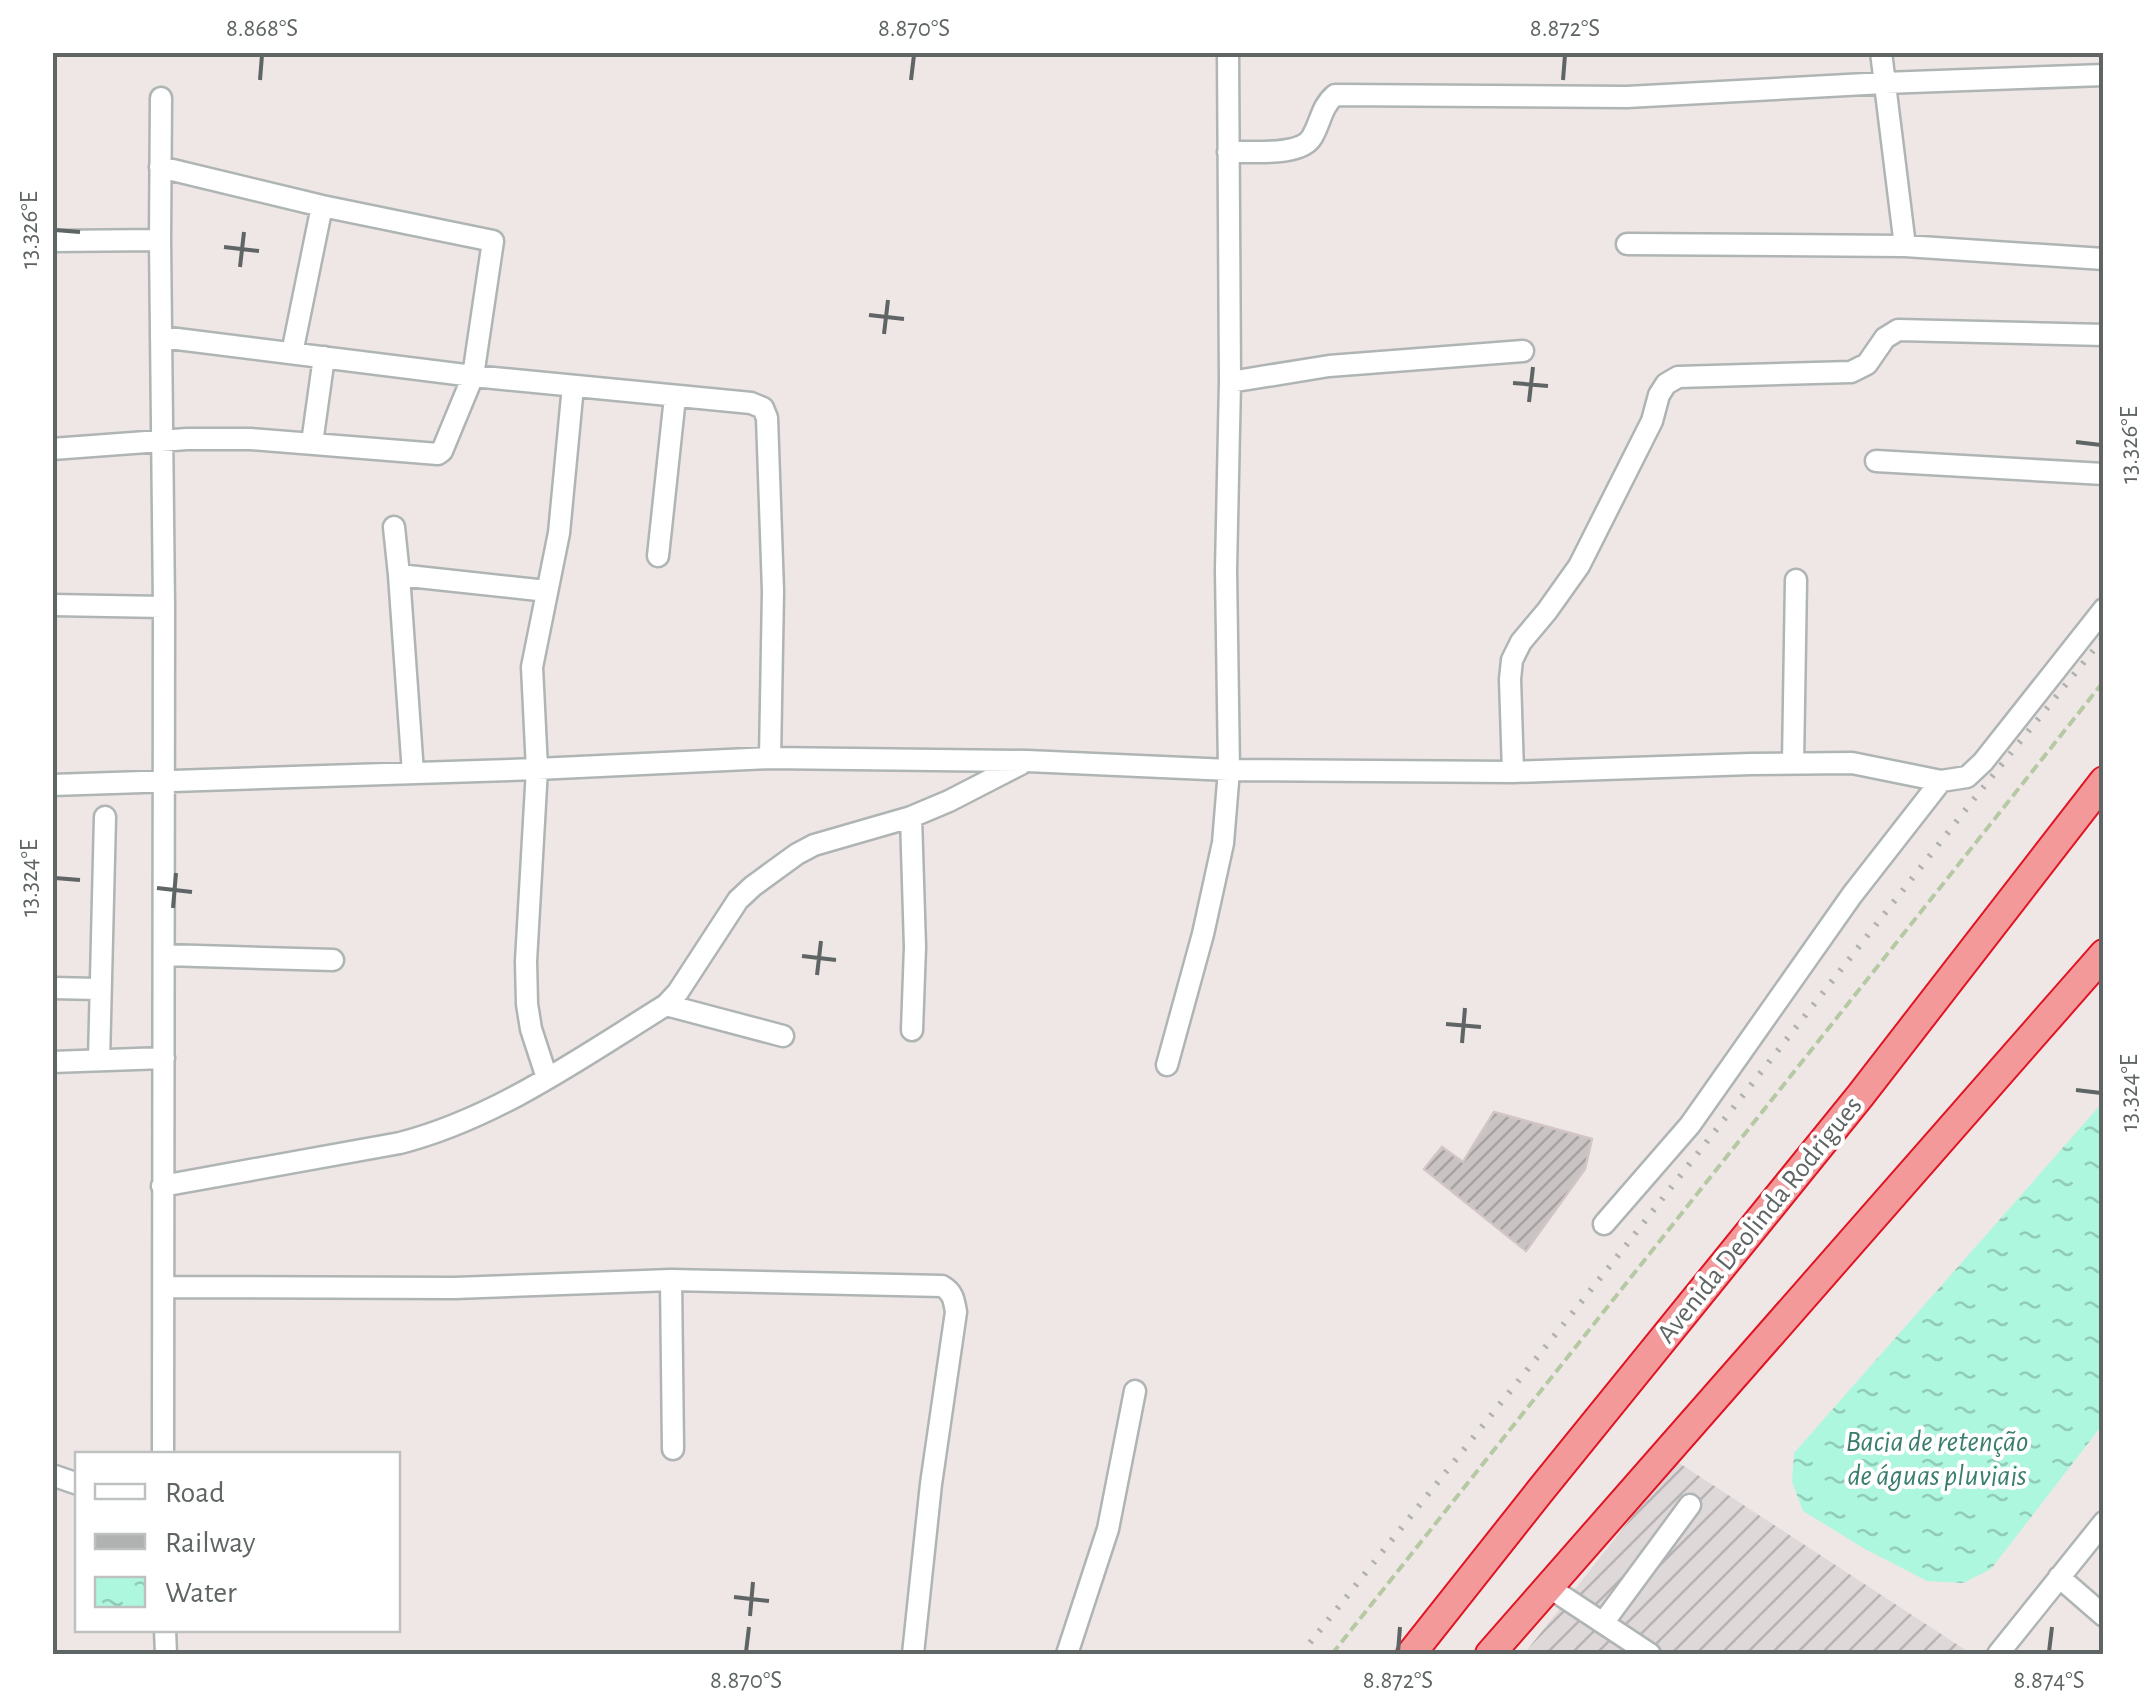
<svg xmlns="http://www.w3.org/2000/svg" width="2156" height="1707" viewBox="0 0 2156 1707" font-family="'Alegreya Sans',sans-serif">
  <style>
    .industrial { fill: url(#industrial-furrows) }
    .water { fill: url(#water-ripples) }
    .building { fill: url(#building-hatch); stroke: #d3c5c6; stroke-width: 2.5 }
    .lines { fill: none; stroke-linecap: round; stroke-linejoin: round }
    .minor-casing { stroke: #afb5b4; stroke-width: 25 }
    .highway-casing { stroke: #e01524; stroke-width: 32 }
    .path { stroke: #b5c9a3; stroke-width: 4; stroke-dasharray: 10 5; stroke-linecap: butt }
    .minor { stroke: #fff; stroke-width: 20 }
    .highway { stroke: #f3999a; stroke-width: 28 }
    .rail { stroke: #b0b1b1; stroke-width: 6; stroke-dasharray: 2.5 12; stroke-linecap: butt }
    .ticks { fill: none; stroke: #5e6564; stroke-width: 4 }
    .labels { text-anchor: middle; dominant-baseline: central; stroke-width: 8; stroke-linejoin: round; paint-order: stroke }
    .street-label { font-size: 28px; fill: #5e6564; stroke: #fff }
    .water-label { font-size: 30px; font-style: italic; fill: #3b7e6e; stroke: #fff }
    .neatline { fill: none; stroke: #5e6564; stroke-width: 4 }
    .ticks-label { font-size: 25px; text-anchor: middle; fill: #5e6564 }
  </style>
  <defs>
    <pattern id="industrial-furrows" width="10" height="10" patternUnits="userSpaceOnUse" patternTransform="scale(2.5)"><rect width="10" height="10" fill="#ded8d9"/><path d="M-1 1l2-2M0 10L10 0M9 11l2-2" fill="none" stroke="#b7b3b4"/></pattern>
    <pattern id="water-ripples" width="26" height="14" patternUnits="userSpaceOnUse" patternTransform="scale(2.5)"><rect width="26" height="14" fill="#aef7df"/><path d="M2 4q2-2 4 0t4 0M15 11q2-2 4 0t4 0" fill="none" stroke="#91ccb8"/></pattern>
    <pattern id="building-hatch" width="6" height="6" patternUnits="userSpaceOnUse" patternTransform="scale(2.5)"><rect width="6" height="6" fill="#cac3c3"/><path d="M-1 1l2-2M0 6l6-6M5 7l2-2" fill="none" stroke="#a7a2a2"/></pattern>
  </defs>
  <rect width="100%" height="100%" fill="#efe7e6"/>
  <path class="industrial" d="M 1676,1461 L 1967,1651 L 1965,1654 L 1524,1654 Z"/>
  <path class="water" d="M 2103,1102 L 2103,1424 L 1991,1569 L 1963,1583 L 1927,1581 L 1865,1549 L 1803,1511 L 1792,1482 L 1794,1453 Z"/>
  <path class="building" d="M 1494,1112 L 1592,1139 L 1585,1169 L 1526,1251 L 1424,1169 L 1442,1147 L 1463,1162 Z"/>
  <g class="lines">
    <g class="minor-casing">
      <path id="minor" d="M 1881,52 L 1905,246
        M 161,98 L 160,240 L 164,607 L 163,1454
        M 1228,152 C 1250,151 1301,157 1312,137 C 1321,122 1321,107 1335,95 L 1627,97 L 1884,83 L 2104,75
        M 52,241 L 160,240
        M 1627,244 L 1905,246 L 2104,259
        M 161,337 L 473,376 L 751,403 L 763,408 L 767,418 L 773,591 L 770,758
        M 292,353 L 322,206
        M 1230,382 L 1329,366 L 1523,351
        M 312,443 L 324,357
        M 52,449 L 187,439 L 250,439 L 438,454 L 442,451 L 473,376 L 493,241 L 322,206 L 160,167
        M 1876,461 L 2104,474
        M 394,527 L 399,575 L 413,773
        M 658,556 L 675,397
        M 399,575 L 547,591
        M 52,605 L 164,607
        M 1793,763 L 1796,580
        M 1513,772 L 1510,679 L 1512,660 L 1521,642 L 1547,611 L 1579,566 L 1652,421 L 1659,395 L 1666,384 L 1678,377 L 1851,372 L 1867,364 L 1885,338 L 1898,330 L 2104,335
        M 52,785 L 537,769 L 770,758 L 1027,761 L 1229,770 L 1513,772 L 1751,764 L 1852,763 L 1941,781 L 1967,777 L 1983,762 L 2104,609
        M 911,817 L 915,947 L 912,1030
        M 165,955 L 333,960
        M 52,988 L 99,989
        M 666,1005 L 783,1036
        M 99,1060 L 105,817
        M 52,1062 L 164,1058
        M 1167,1065 L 1203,934 L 1223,843 L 1229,770 L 1226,570 L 1230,382 L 1228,52
        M 547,1078 L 531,1029 L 527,1004 L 526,961 L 537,769 L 532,667 L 559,533 L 573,386
        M 162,1186 L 400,1143 C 497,1118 582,1057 666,1005 L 678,992 L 738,900 L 753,886 L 797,854 L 814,845 L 911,817 L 949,801 L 1021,764
        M 1604,1224 L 1690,1125 L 1852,895 L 1941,781
        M 671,1280 L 673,1449
        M 164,1287 L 455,1288 L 671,1280 L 942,1286 C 953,1292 954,1300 956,1312 L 931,1484 L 913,1654
        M 52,1475 L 78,1484
        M 2059,1577 L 2104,1616
        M 1550,1588 L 1650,1654
        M 1603,1623 L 1690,1505
        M 165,1630 L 166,1654
        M 1067,1654 L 1108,1529 L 1135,1391
        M 1998,1654 L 2104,1522"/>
    </g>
    <g class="highway-casing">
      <path id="highway" d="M 1411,1654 L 1540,1491 L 1860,1096 L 2104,781
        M 1490,1654 L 2104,954"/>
    </g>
    <path class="path" d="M 1332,1654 L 2104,681"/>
    <use href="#minor" class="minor"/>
    <use href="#highway" class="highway"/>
    <path class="rail" d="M 1301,1654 L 1613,1262 L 1974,799 L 2104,637"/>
  </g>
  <path class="ticks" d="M 260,80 L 262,55M 911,80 L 914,55M 1563,80 L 1565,55M 55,230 L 80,232M 224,247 L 259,251M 240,267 L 244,232M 869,315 L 904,319M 884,334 L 888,300M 1513,383 L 1548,386M 1529,402 L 1533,367M 2076,442 L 2101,445M 55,878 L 80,880M 157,888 L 192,892M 173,908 L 176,873M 802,956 L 836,960M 817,975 L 821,941M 1446,1024 L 1481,1027M 1462,1043 L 1465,1008M 2076,1090 L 2101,1093M 734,1597 L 769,1601M 750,1616 L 753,1582M 746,1652 L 749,1627M 1398,1652 L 1400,1627M 2049,1652 L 2052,1627"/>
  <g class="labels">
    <g class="street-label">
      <text transform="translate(1760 1220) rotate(-51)">Avenida Deolinda Rodrigues</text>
    </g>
    <g class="water-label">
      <text x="1937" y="1442">Bacia de retenção<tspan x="1937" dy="34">de águas pluviais</tspan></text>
    </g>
  </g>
  <rect width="2156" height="1707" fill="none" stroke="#ffffff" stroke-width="110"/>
  <rect x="75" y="1452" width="325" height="180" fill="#ffffff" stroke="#bfc1c1" stroke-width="2.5"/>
  <rect x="95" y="1484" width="50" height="15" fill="#ffffff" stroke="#bfc1c1" stroke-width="2.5"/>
  <text x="165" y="1502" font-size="30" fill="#5e6564">Road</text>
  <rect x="95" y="1534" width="50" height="15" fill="#b0b1b1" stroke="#bfc1c1" stroke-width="2.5"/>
  <text x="165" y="1552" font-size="30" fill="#5e6564">Railway</text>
  <rect x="95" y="1577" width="50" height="30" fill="url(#water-ripples)" stroke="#bfc1c1" stroke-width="2.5"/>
  <text x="165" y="1602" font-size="30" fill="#5e6564">Water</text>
  <rect x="55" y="55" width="2046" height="1597" class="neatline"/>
  <g class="ticks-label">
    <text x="262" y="36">8.868°S</text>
    <text x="914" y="36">8.870°S</text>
    <text x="1565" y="36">8.872°S</text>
    <text transform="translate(28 230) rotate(-90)" y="9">13.326°E</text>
    <text transform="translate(2128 445) rotate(-90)" y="9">13.326°E</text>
    <text transform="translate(28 878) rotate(-90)" y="9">13.324°E</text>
    <text transform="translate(2128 1093) rotate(-90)" y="9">13.324°E</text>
    <text x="746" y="1688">8.870°S</text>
    <text x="1398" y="1688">8.872°S</text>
    <text x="2049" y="1688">8.874°S</text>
  </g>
</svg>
